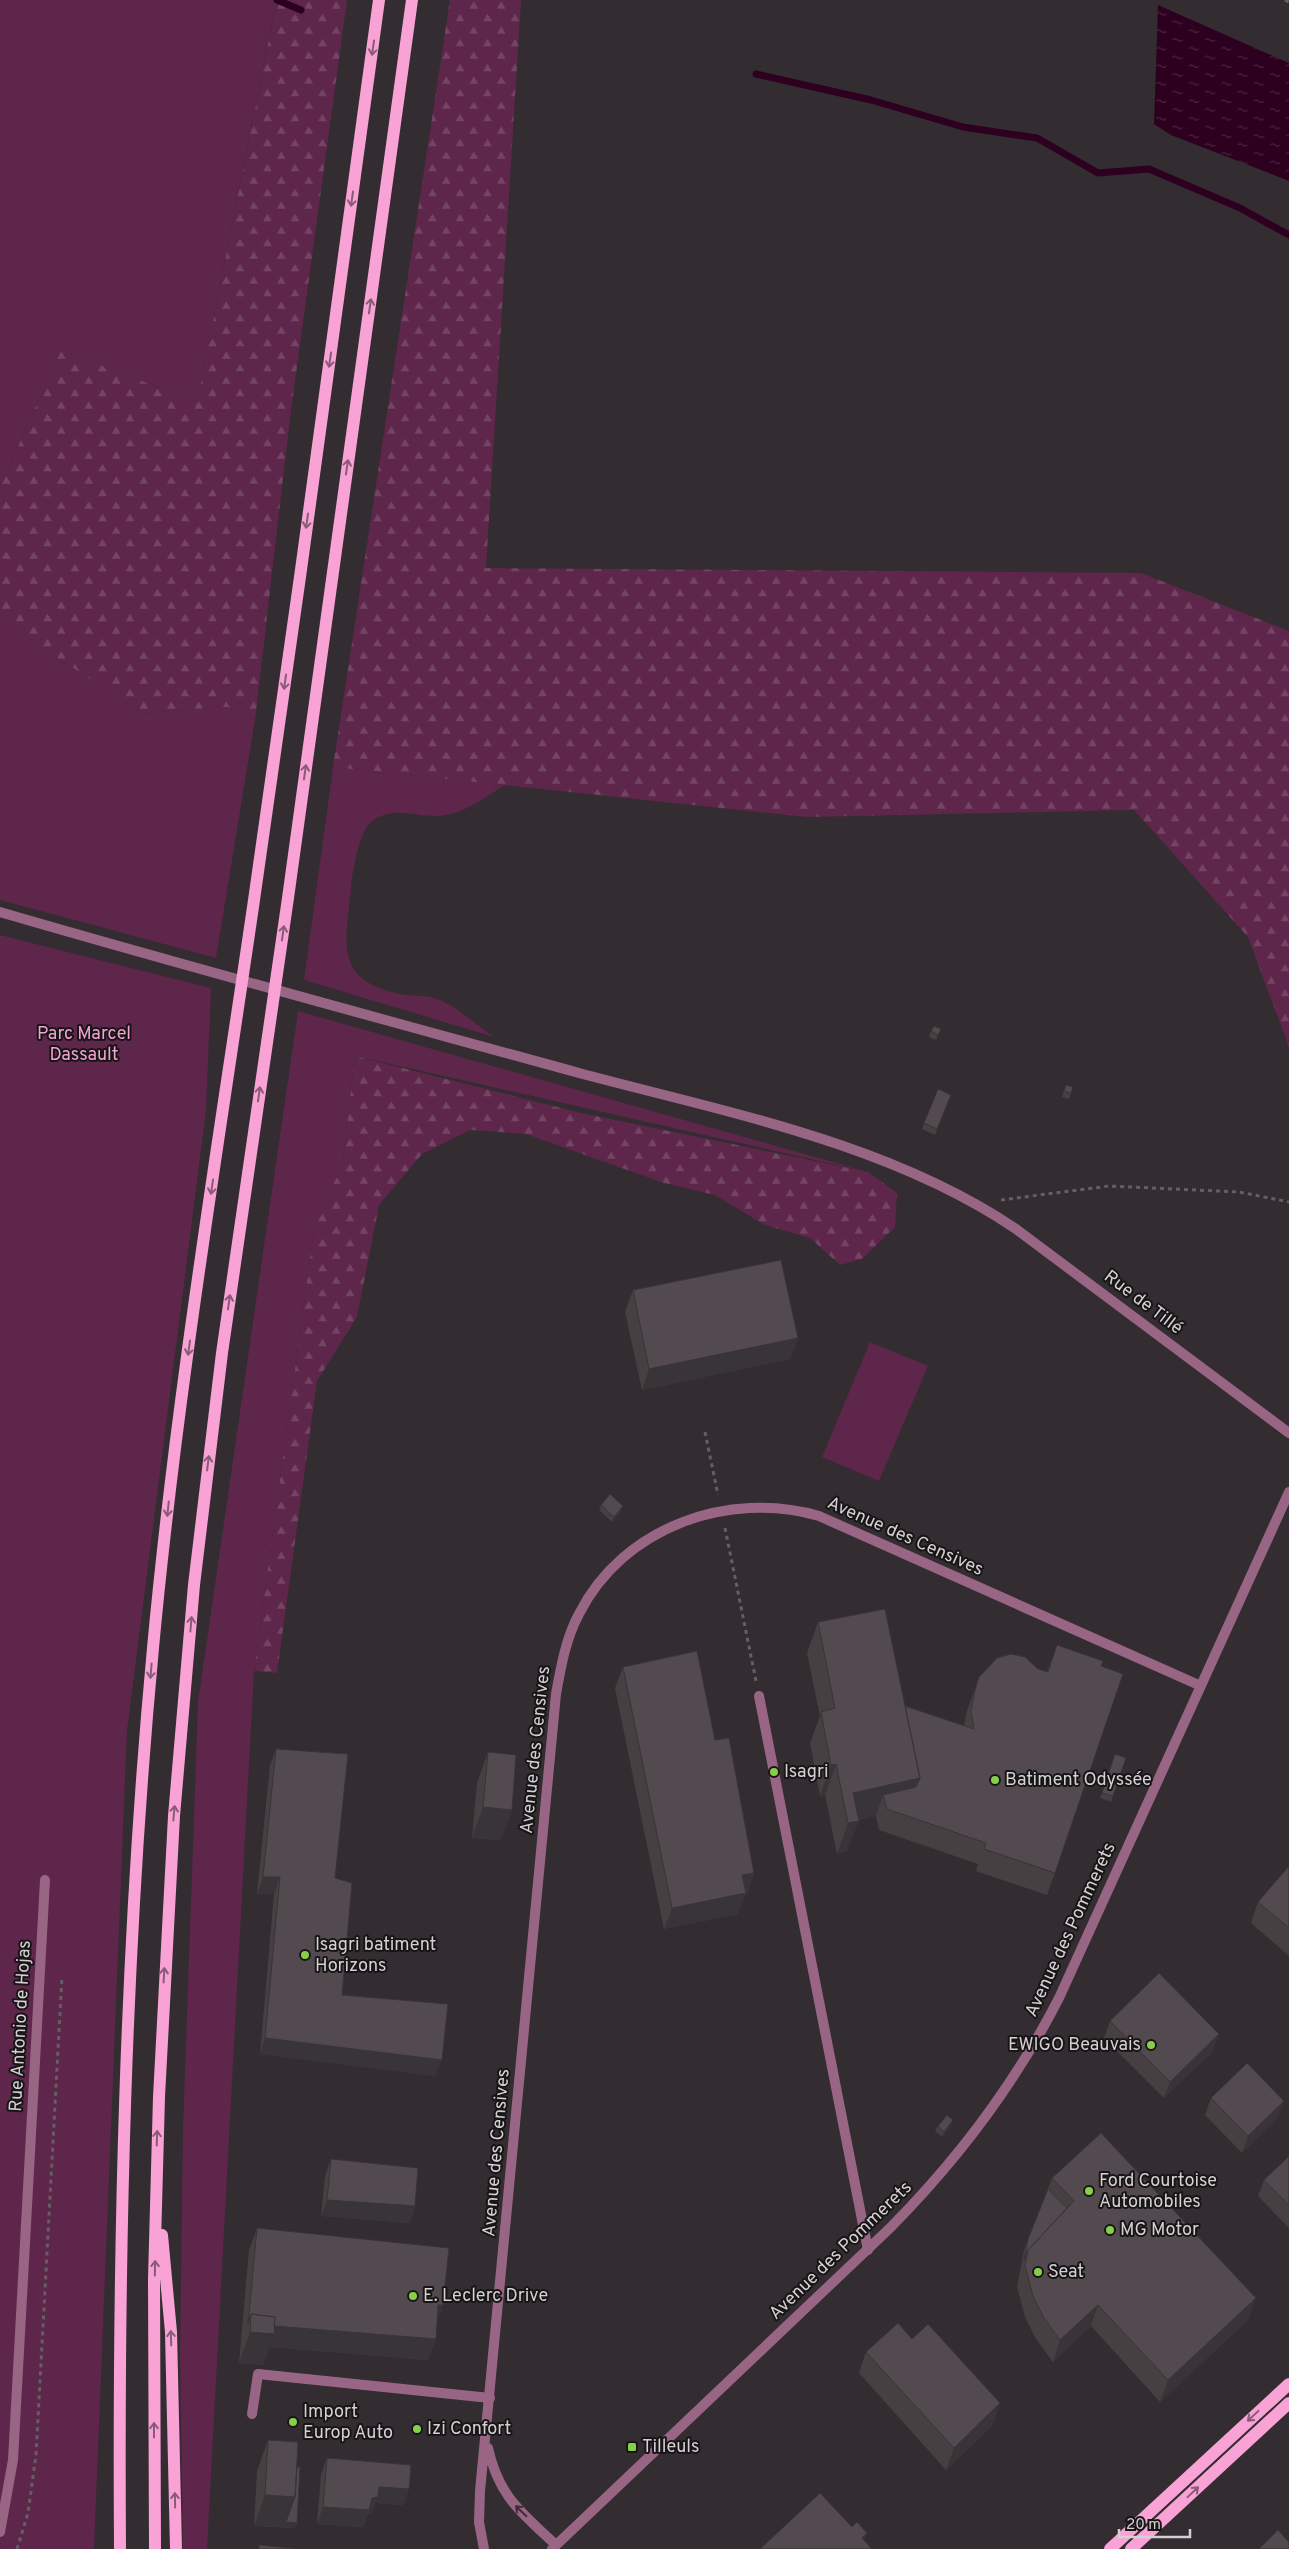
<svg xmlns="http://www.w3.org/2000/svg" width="1289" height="2549" viewBox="0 0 1289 2549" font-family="Overpass,sans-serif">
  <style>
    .green { fill: #5d264a }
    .forest { fill: url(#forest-firs) }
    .water { fill: url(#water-ripples) }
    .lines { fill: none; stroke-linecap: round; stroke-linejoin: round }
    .stream { stroke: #2e0020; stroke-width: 7 }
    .path { stroke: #655f63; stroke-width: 3; stroke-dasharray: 4 4; stroke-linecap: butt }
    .service { stroke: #996584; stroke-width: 10 }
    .minor { stroke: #996584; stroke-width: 10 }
    .primary { stroke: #f8a2d6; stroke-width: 12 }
    .wall { fill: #474043 }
    .shaded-wall { fill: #393437 }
    .building { fill: #524a4e; stroke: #393437 }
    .oneway { stroke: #885c76 }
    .oneway2 { stroke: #3f2d38 }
    .poi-dot { fill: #88cf49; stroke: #181517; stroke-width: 2 }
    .labels { text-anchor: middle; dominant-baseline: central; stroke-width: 4; stroke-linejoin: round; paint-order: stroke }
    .park-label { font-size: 18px; fill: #f4a1d4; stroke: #181517 }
    .street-label { font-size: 18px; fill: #d5d0d3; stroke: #181517 }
    .poi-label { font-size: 18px; fill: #d5d0d3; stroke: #181517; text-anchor: start }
  </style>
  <defs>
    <pattern id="forest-firs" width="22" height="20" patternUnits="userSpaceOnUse" patternTransform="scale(1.25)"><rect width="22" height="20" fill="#5d264a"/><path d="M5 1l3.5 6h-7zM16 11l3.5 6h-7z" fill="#734463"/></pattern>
    <pattern id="water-ripples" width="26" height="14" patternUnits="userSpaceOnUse" patternTransform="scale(1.25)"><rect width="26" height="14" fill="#2e0020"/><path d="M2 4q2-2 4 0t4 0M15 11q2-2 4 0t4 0" fill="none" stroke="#4b2440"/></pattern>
  </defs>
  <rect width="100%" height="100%" fill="#332c30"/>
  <path class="green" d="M 0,0 L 259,0 L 275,7 L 197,402 L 61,350 L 0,487 Z
    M 0,617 L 47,651 L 142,713 L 228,707 L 255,720 L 216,958 L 0,900 Z
    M 333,767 L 505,785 C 484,798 463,815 437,816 C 413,817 393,805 371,822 C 359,832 352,873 351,889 C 345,947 334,981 404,995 C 414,996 424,995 434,998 C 455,1004 476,1025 494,1037 L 304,980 Z
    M 0,935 L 211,988 L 206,1111 L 127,1731 L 94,2549 L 0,2549 Z
    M 298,1011 L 868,1172 L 355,1056 L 342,1168 L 316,1215 L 254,1671 L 207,2549 L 183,2549 L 180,2354 L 183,2128 L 198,1702 Z
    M 870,1342 L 928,1366 L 879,1481 L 822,1457 Z"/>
  <path class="forest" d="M 259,0 L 347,0 L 290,418 L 255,720 L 228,707 L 142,713 L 47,651 L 0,617 L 0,487 L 61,350 L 197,402 L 275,8 Z
    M 450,0 L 521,0 L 486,568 L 1141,573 L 1289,631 L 1289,1047 L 1248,937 L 1134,810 L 807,817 L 333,767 Z
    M 355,1056 L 581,1113 L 868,1172 L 897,1193 L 895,1227 L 862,1259 L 840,1265 L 810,1238 L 765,1225 L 715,1195 L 664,1183 L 526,1134 L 470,1130 L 422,1154 L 379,1205 L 357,1317 L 317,1381 L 277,1673 L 254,1671 L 316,1215 L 342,1168 Z"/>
  <path class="water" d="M 1158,5 L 1289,63 L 1289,181 L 1171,135 L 1154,124 Z"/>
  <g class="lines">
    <path class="stream" d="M 277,0 L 301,10
      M 756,74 L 871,100 L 963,127 L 1037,138 L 1098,173 L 1149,169 L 1240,208 L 1289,235"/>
    <path class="path" d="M 1285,0 L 1289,2
      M 1001,1200 L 1109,1186 L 1239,1192 L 1289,1202
      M 705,1432 L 718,1495
      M 725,1528 L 756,1681
      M 17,2549 L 28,2513 L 36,2455 L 62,1976"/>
    <path class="service" d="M 759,1696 L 868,2250
      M 252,2414 L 258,2374 L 490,2398"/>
    <path class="minor" d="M 0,912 C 192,968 386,1020 579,1073 C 725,1112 889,1143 1016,1229 L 1289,1433
      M 488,2448 C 499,2497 521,2512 556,2545
      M 0,2532 L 13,2460 L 45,1880
      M 484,2549 L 479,2522 L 480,2491 L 556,1694 C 561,1666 566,1638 579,1614 C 623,1527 728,1490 819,1516 L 1201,1686
      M 552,2549 L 892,2226 C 959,2158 1015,2084 1059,1998 L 1289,1492"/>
    <path class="primary" d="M 162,2235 L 171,2332 L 176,2549
      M 120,2549 C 118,2248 125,1947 153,1648 C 176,1400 217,1153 253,907 C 297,605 338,302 379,0
      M 155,2549 L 154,2279 L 159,2097 L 174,1816 L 194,1585 L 222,1353 L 288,898 L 412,0
      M 1110,2549 L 1289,2384
      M 1131,2549 L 1289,2403"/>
  </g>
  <path class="wall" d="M 941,1029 L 936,1040 L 929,1037 L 931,1031 Z
    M 1066,1085 L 1073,1087 L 1069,1099 L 1062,1097 Z
    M 951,1095 L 935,1135 L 922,1129 L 924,1123 Z
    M 633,1290 L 798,1338 L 790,1359 L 642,1390 L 625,1312 Z
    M 601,1505 L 621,1512 L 612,1522 L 599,1510 Z
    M 818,1622 L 905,1706 L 964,1726 L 967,1711 L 979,1677 L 1038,1669 L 1047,1672 L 1057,1645 L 1055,1873 L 1047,1895 L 976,1871 L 978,1864 L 879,1830 L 876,1816 L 858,1820 L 847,1851 L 837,1854 L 825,1795 L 820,1796 L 810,1743 L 820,1716 L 807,1653 Z
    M 623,1667 L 715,1740 L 754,1873 L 747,1894 L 745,1895 L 738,1914 L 664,1929 L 615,1688 Z
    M 276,1749 L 335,1878 L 342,1995 L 436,2076 L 260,2054 L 274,1894 L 257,1894 L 270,1765 Z
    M 488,1752 L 512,1810 L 501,1840 L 472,1838 L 477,1783 Z
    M 1115,1754 L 1126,1758 L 1111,1802 L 1100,1798 Z
    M 1289,1866 L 1289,1956 L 1251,1923 L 1258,1902 Z
    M 1110,2021 L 1213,2051 L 1164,2098 L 1104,2038 Z
    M 1211,2098 L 1278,2118 L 1242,2153 L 1205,2115 Z
    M 938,2126 L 951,2126 L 942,2137 L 935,2131 Z
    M 1289,2156 L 1289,2228 L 1258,2196 L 1264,2180 Z
    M 331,2159 L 415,2206 L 410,2223 L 321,2216 L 325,2176 Z
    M 1052,2178 L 1249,2319 L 1160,2402 L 1091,2326 L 1053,2362 L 1036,2339 L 1025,2317 L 1017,2287 L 1024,2250 Z
    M 257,2228 L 437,2323 L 436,2339 L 428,2360 L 269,2347 L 263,2365 L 239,2363 L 249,2250 Z
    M 912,2339 L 993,2425 L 946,2470 L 859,2373 L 866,2352 Z
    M 268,2440 L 297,2467 L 297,2523 L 295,2528 L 254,2526 L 257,2471 Z
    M 327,2458 L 404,2505 L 375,2503 L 372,2513 L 368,2514 L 363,2527 L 317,2524 L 321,2474 Z"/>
  <path class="shaded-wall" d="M 798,1338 L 790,1359 L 642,1390 L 649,1369 Z
    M 623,1506 L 621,1512 L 612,1522 L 614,1517 Z
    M 836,1764 L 825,1795 L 820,1796 L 831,1765 Z
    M 920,1778 L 909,1809 L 883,1795 L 876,1816 L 848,1822 L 853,1793 Z
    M 483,1807 L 512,1810 L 501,1840 L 472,1838 Z
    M 859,1821 L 847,1851 L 837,1854 L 848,1823 Z
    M 754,1873 L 747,1894 L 745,1895 L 738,1914 L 664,1929 L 672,1908 L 742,1875 Z
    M 263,1877 L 280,1877 L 274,1894 L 257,1894 Z
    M 1219,2034 L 1213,2051 L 1164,2098 L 1170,2082 Z
    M 265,2038 L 442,2060 L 436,2076 L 260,2054 Z
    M 1284,2101 L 1278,2118 L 1242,2153 L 1248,2136 Z
    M 953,2120 L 951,2126 L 942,2137 L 944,2132 Z
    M 327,2200 L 415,2206 L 410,2223 L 321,2216 Z
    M 1256,2298 L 1249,2319 L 1160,2402 L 1168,2380 Z
    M 438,2305 L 443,2305 L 435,2327 Z
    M 1098,2305 L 1091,2326 L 1053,2362 L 1060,2340 Z
    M 251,2324 L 436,2339 L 428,2360 L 269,2347 L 263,2365 L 239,2363 L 250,2332 Z
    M 1000,2403 L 993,2425 L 946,2470 L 954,2448 Z
    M 379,2487 L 409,2489 L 404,2505 L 375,2503 L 372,2513 L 368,2514 L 363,2527 L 317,2524 L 323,2507 L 372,2498 Z
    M 265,2495 L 295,2497 L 284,2527 L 254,2526 Z
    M 286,2522 L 297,2523 L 295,2528 L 284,2527 Z
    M 867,2533 L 861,2549 L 862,2538 Z"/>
  <path class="building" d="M 934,1026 L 941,1029 L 938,1035 L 931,1031 Z
    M 1066,1085 L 1073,1087 L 1071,1093 L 1064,1091 Z
    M 938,1089 L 951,1095 L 937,1129 L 924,1123 Z
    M 781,1260 L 798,1338 L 649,1369 L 633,1290 Z
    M 610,1494 L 623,1506 L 614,1517 L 601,1505 Z
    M 885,1609 L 920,1778 L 853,1793 L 859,1821 L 848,1823 L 836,1764 L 831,1765 L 821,1712 L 835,1708 L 818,1622 Z
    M 1057,1645 L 1103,1661 L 1101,1666 L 1123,1674 L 1055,1873 L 984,1849 L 986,1843 L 887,1809 L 883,1795 L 916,1787 L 920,1778 L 905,1706 L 974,1729 L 971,1712 L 975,1690 L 979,1677 L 997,1658 L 1011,1654 L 1025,1657 L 1038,1669 L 1048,1672 Z
    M 697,1651 L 715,1740 L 729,1738 L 754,1873 L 742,1875 L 746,1893 L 672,1908 L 623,1667 Z
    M 276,1749 L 348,1754 L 335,1878 L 352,1883 L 342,1995 L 448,2004 L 442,2060 L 265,2038 L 280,1877 L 263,1877 Z
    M 488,1752 L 516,1755 L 512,1810 L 483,1807 Z
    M 1115,1754 L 1126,1758 L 1113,1796 L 1102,1793 Z
    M 1289,1866 L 1289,1928 L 1258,1902 Z
    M 1159,1973 L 1219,2034 L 1170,2082 L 1110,2021 Z
    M 1247,2063 L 1284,2101 L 1248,2136 L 1211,2098 Z
    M 947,2115 L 953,2120 L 944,2132 L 938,2126 Z
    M 1101,2133 L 1256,2298 L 1168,2380 L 1098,2305 L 1060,2340 L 1044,2318 L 1033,2296 L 1025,2266 L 1028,2250 L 1074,2201 L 1052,2178 Z
    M 1289,2156 L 1289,2205 L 1264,2180 Z
    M 331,2159 L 418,2168 L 415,2206 L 327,2200 Z
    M 1048,2189 L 1067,2208 L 1028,2250 L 1024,2260 L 1028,2239 Z
    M 257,2228 L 449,2248 L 443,2305 L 438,2305 L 436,2339 L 274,2326 L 275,2317 L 251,2314 L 248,2324 Z
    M 251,2314 L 275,2317 L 274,2334 L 250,2332 Z
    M 898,2323 L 912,2339 L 928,2324 L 1000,2403 L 954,2448 L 866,2352 Z
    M 268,2440 L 298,2442 L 295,2497 L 265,2495 Z
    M 327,2458 L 411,2465 L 409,2489 L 379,2487 L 378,2497 L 372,2498 L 369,2510 L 323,2507 Z
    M 297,2467 L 300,2467 L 297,2523 L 286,2522 L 295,2497 Z
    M 820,2493 L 852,2527 L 857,2522 L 867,2533 L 862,2538 L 872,2549 L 760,2549 Z
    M 1278,2530 L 1289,2542 L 1289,2549 L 1259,2549 Z
    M 259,2545 L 301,2549 L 259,2549 Z"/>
  <defs><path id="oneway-shaft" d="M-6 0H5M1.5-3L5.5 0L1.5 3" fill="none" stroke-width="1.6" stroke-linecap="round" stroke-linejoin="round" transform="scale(1.25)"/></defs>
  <g class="oneway">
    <use href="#oneway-shaft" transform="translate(373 48) rotate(98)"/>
    <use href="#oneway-shaft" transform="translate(352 199) rotate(98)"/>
    <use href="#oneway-shaft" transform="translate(370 306) rotate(-82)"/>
    <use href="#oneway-shaft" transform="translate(330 360) rotate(98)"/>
    <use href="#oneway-shaft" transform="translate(347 467) rotate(-82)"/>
    <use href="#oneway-shaft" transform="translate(307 521) rotate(98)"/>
    <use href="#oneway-shaft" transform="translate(285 682) rotate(98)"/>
    <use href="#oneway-shaft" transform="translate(305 772) rotate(-82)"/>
    <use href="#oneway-shaft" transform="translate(283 933) rotate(-82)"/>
    <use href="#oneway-shaft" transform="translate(259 1094) rotate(-82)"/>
    <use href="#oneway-shaft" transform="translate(212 1187) rotate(98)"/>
    <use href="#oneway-shaft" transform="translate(229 1302) rotate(-82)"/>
    <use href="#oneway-shaft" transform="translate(189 1348) rotate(98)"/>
    <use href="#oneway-shaft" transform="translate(208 1463) rotate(-83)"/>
    <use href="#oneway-shaft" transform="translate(168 1509) rotate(96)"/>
    <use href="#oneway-shaft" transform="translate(191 1624) rotate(-85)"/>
    <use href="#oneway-shaft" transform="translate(151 1671) rotate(95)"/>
    <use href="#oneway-shaft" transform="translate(174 1813) rotate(-85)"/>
    <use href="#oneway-shaft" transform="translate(164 1975) rotate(-87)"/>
    <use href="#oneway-shaft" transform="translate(157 2138) rotate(-88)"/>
    <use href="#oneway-shaft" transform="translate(155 2268) rotate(-89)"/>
    <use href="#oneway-shaft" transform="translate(171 2338) rotate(-92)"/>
    <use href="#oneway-shaft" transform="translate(1253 2416) rotate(137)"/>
    <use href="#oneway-shaft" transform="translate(154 2430) rotate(-90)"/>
    <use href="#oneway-shaft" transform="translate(1193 2492) rotate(-43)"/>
    <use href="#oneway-shaft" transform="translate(175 2500) rotate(-91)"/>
  </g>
  <use class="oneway2" href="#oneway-shaft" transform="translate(521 2511) rotate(-136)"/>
  <g class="poi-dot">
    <circle cx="774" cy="1772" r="5"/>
    <circle cx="995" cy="1780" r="5"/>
    <circle cx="305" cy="1955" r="5"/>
    <circle cx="1151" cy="2045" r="5"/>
    <circle cx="1089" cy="2191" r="5"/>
    <circle cx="1110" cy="2230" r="5"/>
    <circle cx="1038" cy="2272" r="5"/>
    <circle cx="413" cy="2296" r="5"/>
    <circle cx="293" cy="2422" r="5"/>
    <circle cx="417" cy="2429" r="5"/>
    <rect x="627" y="2442" width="10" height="10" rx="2.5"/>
  </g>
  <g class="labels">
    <g class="park-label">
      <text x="84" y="1034">Parc Marcel<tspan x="84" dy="21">Dassault</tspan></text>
    </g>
    <g class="street-label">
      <text transform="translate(1143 1303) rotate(37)">Rue de Tillé</text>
      <text transform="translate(905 1537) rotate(24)">Avenue des Censives</text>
      <text transform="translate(536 1750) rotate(-84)">Avenue des Censives</text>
      <text transform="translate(1071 1930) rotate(-65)">Avenue des Pommerets</text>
      <text transform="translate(21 2026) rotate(-87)">Rue Antonio de Hojas</text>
      <text transform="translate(497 2153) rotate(-85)">Avenue des Censives</text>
      <text transform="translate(841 2251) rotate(-44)">Avenue des Pommerets</text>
    </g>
    <g class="poi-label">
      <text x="784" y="1772">Isagri</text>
      <text x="1005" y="1780">Batiment Odyssée</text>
      <text x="315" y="1945">Isagri batiment<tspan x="315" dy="21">Horizons</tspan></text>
      <text x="1141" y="2045" text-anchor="end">EWIGO Beauvais</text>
      <text x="1099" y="2181">Ford Courtoise<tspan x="1099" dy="21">Automobiles</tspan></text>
      <text x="1120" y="2230">MG Motor</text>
      <text x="1048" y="2272">Seat</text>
      <text x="423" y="2296">E. Leclerc Drive</text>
      <text x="303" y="2412">Import<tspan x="303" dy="21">Europ Auto</tspan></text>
      <text x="427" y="2429">Izi Confort</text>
      <text x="642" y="2447">Tilleuls</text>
    </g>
  </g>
  <path d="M1119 2529v8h71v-8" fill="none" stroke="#d5d0d3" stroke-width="2.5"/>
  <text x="1126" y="2529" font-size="15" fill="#d5d0d3" stroke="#181517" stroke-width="4" paint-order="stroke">20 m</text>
</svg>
